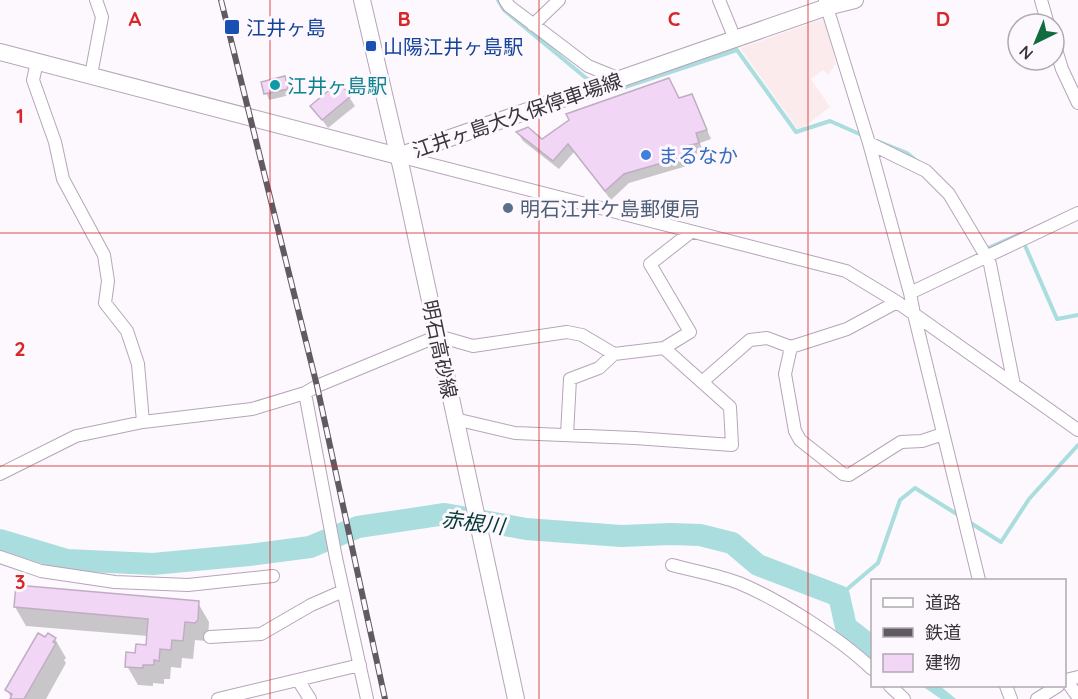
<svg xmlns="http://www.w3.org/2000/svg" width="1078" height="699" viewBox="0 0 1078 699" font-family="Quicksand,'Noto Sans JP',sans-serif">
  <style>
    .industrial { fill: #fcebed }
    .water { fill: #add }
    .shadow { fill: #0003 }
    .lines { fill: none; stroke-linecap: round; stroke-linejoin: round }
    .stream { stroke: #add; stroke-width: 4 }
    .river { stroke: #add; stroke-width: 22 }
    .building { fill: #f2d6f6; stroke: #c0adc3; stroke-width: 1.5 }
    .street-casing { stroke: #b7a4ba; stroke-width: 14 }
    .secondary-casing { stroke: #b7a4ba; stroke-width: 18 }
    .street { stroke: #fff; stroke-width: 12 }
    .secondary { stroke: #fff; stroke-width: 16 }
    .rail-casing { stroke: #615a62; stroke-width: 6 }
    .rail { stroke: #fcf8fd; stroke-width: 4; stroke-dasharray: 11; stroke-linecap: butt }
    .grid { fill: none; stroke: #d62828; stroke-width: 1.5; stroke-opacity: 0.55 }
    .transit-dot { fill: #1a4fb4; stroke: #fcf8fd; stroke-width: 2 }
    .culture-dot { fill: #0f9aa8; stroke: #fcf8fd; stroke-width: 2 }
    .shop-dot { fill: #3f7fe0; stroke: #fcf8fd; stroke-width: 2 }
    .service-dot { fill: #5c6f8a; stroke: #fcf8fd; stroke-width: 2 }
    .labels { text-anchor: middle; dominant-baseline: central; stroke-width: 6; stroke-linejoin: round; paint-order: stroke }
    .transit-label { font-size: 20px; fill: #164399; stroke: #fcf8fd; text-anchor: start }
    .culture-label { font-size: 20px; fill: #0d838f; stroke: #fcf8fd; text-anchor: start }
    .street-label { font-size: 20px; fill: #3b333c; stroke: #fcf8fd }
    .shop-label { font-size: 20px; fill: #366cbe; stroke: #fcf8fd; text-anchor: start }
    .service-label { font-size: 20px; fill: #4e5e75; stroke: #fcf8fd; text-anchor: start }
    .water-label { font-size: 21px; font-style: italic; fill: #043737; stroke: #fcf8fd }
    .grid-label { font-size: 20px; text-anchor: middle; font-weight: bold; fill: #d62828; stroke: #fcf8fd; stroke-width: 6; stroke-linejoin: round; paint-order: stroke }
  </style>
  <rect width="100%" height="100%" fill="#fcf8fd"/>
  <path class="industrial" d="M 826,18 L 836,64 L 828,75 L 823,70 L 811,79 L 830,107 L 799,131 L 740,48 Z"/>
  <path class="water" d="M 922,686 L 940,686 L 956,699 L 941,699 Z"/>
  <path class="shadow" d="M 285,78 L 290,95 L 269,100 L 263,83 Z
    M 349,97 L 355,106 L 328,128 L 312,106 Z
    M 679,100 L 696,105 L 711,139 L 700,143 L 703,152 L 687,156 L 690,165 L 629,183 L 611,200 L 574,152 L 559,169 L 523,141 L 518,133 L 542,141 Z
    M 198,603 L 209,622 L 208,639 L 206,641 L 195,640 L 193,659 L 182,658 L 181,668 L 171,667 L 170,679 L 164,679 L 164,684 L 153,683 L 153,686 L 138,685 L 127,666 L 137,654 L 148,646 L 148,636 L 26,626 L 15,607 Z
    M 46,639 L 55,639 L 66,658 L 64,660 L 66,663 L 46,699 L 12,699 L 7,690 Z"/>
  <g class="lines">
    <path class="stream" d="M 498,0 L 504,10 L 586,78 L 595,82
      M 610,89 L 613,91 L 737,50 L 796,132 L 830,121 L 864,136
      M 877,141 L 907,153 L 918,162
      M 986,249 L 1020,234 L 1057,319 L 1078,315
      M 969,522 L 1001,542 L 1029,499 L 1078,445
      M 839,596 L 878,563 L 900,500 L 915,488 L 960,516"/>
    <path class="river" d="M 0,540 L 67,560 L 153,564 L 249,555 L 310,547 L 358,527 L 445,514 L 526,529 L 621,536 L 671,534 L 700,535 L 732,543 L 758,565 L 839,596 L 846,627 L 872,647"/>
  </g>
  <path class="building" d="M 285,76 L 288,89 L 264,94 L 261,82 Z
    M 669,78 L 679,98 L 692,94 L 707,130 L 696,133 L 699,143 L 683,147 L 686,156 L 624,174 L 605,191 L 568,144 L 553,161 L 516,132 L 528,127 L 542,139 L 569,120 L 566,114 Z
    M 339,82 L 351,96 L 322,120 L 310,106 Z
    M 16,585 L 199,601 L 198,620 L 195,623 L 185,622 L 183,641 L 172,640 L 171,650 L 160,649 L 159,661 L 154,660 L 154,665 L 143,665 L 143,668 L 125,667 L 126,652 L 135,653 L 136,644 L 146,645 L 148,619 L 14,607 Z
    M 38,633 L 45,637 L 48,633 L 56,638 L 53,642 L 56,643 L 24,699 L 10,699 L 12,694 L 5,690 Z"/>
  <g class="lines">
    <g class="street-casing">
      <path id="street" d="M 505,0 L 509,6 L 588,66 L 620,79
        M 719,0 L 735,39
        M 1041,0 L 1048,24
        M 825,1 L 869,143 L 910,293 L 914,314 L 979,580
        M 533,25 L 559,0
        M 1054,43 L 1062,69 L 1078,103
        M 37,62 L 33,80 L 55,142 L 63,179 L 104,255 L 108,281 L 105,303 L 127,331 L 138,364 L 143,422
        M 91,75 L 102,17 L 96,0
        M 869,143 L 926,171 L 949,194 L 986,256 L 990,264 L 1014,385
        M 398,156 L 846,271 L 897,302 L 1078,430
        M 910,293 L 1078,213
        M 791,347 L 785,374 L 795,431 L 800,440 L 843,474 L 849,475 L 901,442 L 922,441 L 943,434
        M 664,348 L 690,332 L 650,264 L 691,232
        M 305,393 L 336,558 L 367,699
        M 455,419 L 515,433 L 635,438 L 732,445 L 730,407 L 702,382
        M 567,435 L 570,379 L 599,368 L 614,354
        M 0,474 L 76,436 L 143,422 L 252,409 L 305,393 L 317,386 L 438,336 L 473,346 L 567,332 L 582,335 L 614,354 L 664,348 L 702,382 L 750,340 L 767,338 L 791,347 L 847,329 L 897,302
        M 0,557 L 41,571 L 115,582 L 188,585 L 273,576
        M 672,565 C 694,571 718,575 739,583 C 780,600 841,639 872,669
        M 210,637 L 261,634 L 311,605 L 343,591
        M 298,680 L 310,699
        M 1066,680 L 1078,677
        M 1064,681 L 1066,680 L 1078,697
        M 890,686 L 904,699
        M 1006,686 L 1011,699
        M 218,699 L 360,665
        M 1037,699 L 1058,686"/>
    </g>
    <g class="secondary-casing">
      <path id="secondary" d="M 362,0 L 402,171 L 516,699
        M 0,52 L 398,156 L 827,7 L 855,0"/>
    </g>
    <use href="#street" class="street"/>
    <use href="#secondary" class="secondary"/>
    <g class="rail-casing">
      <path id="rail" d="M 221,0 L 317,386 L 385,699"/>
    </g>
    <use href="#rail" class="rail"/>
  </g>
  <path class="grid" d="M 270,0 L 270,699M 539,0 L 539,699M 808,0 L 808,699M 0,233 L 1078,233M 0,466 L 1078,466"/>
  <g class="transit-dot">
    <rect x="224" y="19" width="16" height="16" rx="3"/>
    <rect x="365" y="40" width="12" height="12" rx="3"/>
  </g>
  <circle class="culture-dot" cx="275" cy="85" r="6"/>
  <circle class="shop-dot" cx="646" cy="155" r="6"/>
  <circle class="service-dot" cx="508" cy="208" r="6"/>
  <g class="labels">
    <g class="transit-label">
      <text x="246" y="27">江井ヶ島</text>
      <text x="383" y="46">山陽江井ヶ島駅</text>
    </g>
    <g class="culture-label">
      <text x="287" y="85">江井ヶ島駅</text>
    </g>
    <g class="street-label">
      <text transform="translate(517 115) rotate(-19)">江井ヶ島大久保停車場線</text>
      <text transform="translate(440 349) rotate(78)">明石高砂線</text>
    </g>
    <g class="shop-label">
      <text x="658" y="155">まるなか</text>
    </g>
    <g class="service-label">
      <text x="520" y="208">明石江井ケ島郵便局</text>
    </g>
    <g class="water-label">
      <text transform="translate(473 522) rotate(7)">赤根川</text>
    </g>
  </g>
  <g class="grid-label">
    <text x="135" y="26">A</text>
    <text x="404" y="26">B</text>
    <text x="674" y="26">C</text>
    <text x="943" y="26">D</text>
    <text x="20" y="123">1</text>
    <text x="20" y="356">2</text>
    <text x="20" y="589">3</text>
  </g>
  <rect x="871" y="579" width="195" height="108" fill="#fcf8fd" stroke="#afa9b0" stroke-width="1.5"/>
  <rect x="883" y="598" width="30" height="9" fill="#ffffff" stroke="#afa9b0" stroke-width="1.5"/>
  <text x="925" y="609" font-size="18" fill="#3b333c">道路</text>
  <rect x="883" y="628" width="30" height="9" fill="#615a62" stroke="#afa9b0" stroke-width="1.5"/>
  <text x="925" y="639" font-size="18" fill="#3b333c">鉄道</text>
  <rect x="883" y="654" width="30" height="18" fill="#f2d6f6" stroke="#afa9b0" stroke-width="1.5"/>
  <text x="925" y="669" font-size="18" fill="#3b333c">建物</text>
  <g transform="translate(1036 42) rotate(223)"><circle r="28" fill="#fcf8fd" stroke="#afa9b0" stroke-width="1.5"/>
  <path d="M0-4.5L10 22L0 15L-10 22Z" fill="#116c40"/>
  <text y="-9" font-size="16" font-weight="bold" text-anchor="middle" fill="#3b333c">N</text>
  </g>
</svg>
